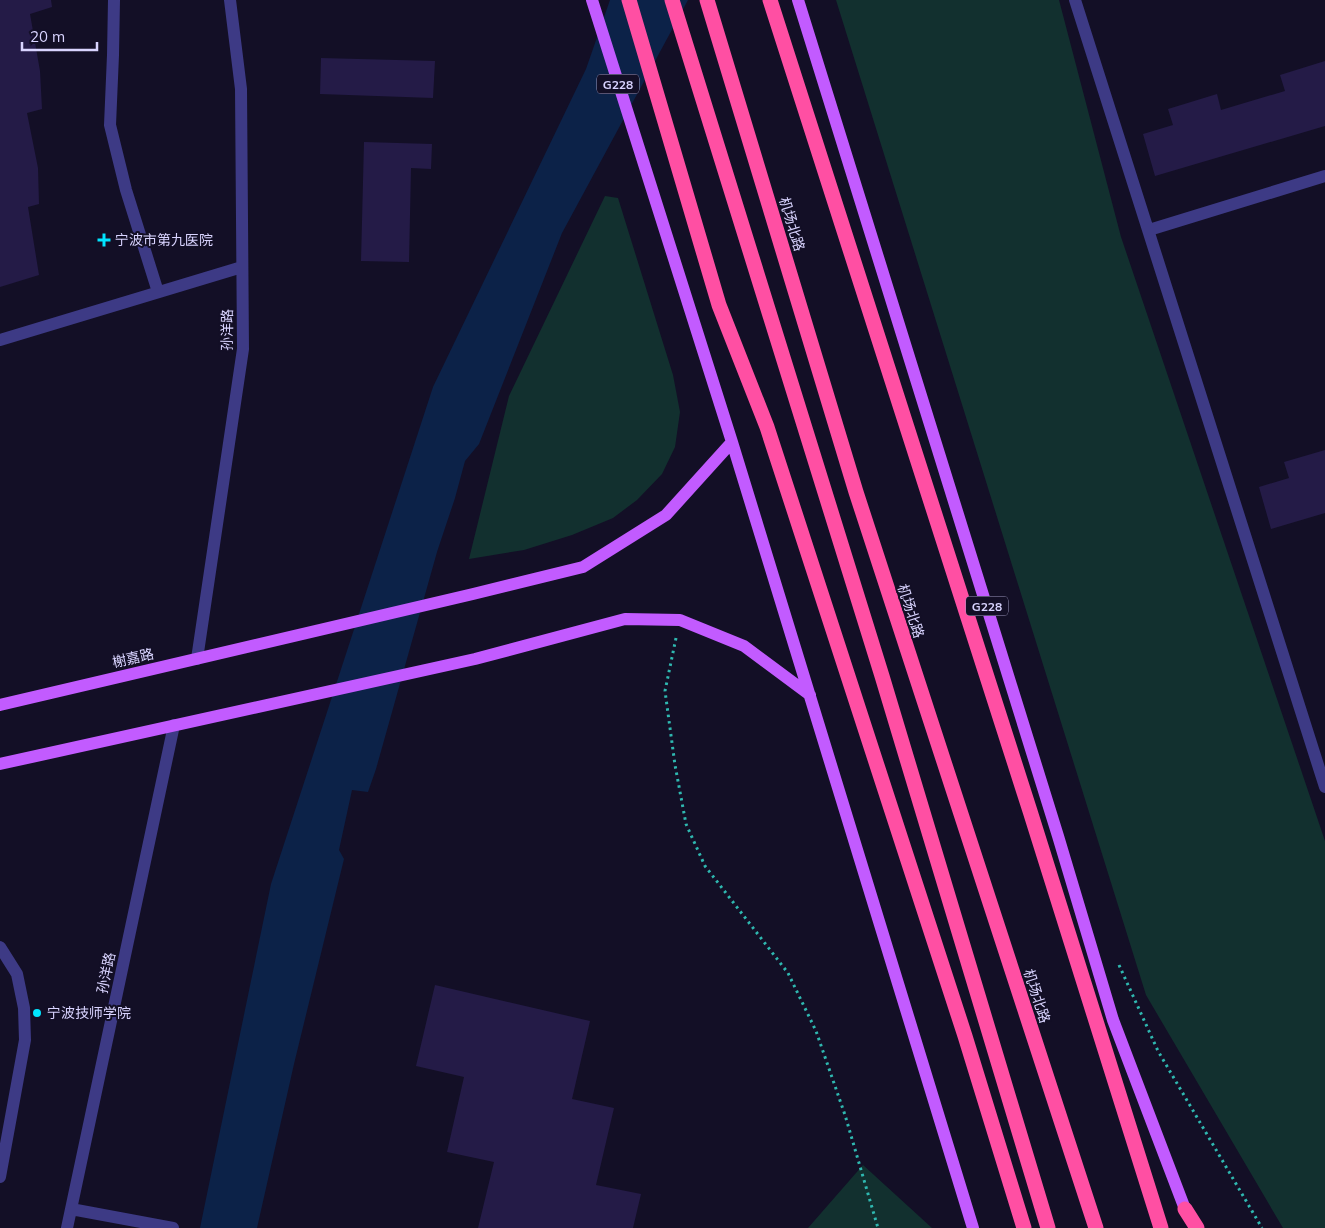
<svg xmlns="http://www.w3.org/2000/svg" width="1325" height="1228" viewBox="0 0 1325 1228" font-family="Mulish,'Noto Sans SC',sans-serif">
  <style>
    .green { fill: #12302f }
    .water { fill: #0c2248 }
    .building { fill: #241b47 }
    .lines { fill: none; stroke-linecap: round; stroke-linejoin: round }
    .path { stroke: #2fb8b0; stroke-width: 3; stroke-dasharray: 2.5 4; stroke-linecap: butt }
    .minor { stroke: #3d3a85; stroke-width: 12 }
    .major { stroke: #c25bff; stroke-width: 12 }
    .highway { stroke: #ff4fa3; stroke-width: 15 }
    .poi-dot { fill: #00e5ff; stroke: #130f26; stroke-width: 2 }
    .labels { text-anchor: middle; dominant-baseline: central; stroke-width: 4; stroke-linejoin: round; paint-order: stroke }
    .shield { fill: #130f26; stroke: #9e99be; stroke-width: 1 }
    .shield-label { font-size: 12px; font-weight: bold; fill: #d9d4ff }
    .street-label { font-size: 14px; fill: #d9d4ff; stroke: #130f26 }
    .poi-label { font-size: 14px; fill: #d9d4ff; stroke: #130f26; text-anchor: start }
  </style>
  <rect width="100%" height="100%" fill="#130f26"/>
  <path class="green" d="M 836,0 L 1059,0 L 1121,237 L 1325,841 L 1325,1228 L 1283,1228 L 1146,995 Z
    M 605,196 L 618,198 L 673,375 L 680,412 L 675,447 L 662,474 L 637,500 L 613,518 L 572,535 L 524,550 L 469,559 L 509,396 Z
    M 863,1165 L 932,1228 L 808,1228 Z"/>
  <path class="water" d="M 610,0 L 688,0 L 562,233 L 479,444 L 465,461 L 455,498 L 437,552 L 376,769 L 368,792 L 352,790 L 339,850 L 344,859 L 294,1064 L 257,1228 L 200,1228 L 271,884 L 433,387 L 586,69 Z"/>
  <path class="building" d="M 0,0 L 51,0 L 52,7 L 30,14 L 40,71 L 42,109 L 27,113 L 38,168 L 39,204 L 28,207 L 39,275 L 0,287 Z
    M 321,58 L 435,61 L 433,98 L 320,94 Z
    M 1325,61 L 1325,126 L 1155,176 L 1143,134 L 1173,125 L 1168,109 L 1217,94 L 1221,110 L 1285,91 L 1280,75 Z
    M 364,142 L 432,144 L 431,169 L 411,168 L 409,262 L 361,261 Z
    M 1325,450 L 1325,513 L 1271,529 L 1259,487 L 1289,478 L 1284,462 Z
    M 435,985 L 590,1021 L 572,1099 L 614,1108 L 596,1185 L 641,1194 L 633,1228 L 478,1228 L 494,1162 L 447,1152 L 464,1077 L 416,1066 Z"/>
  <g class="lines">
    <path class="path" d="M 676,638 L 665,691 L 675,765 L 686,824 L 705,866 L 788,973 L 816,1031 L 845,1115 L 878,1228
      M 1119,965 L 1158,1051 L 1262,1228"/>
    <path class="minor" d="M 114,0 L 113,55 L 110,125 L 126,190 L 158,292
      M 1075,0 L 1325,787
      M 1149,230 L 1325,176
      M 0,340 L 242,267
      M 197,659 L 243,349 L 241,89 L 230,0
      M 0,947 L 17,974 L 24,1008 L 25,1040 L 0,1177
      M 71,1209 L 173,1228
      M 67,1228 L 174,725"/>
    <path class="major" d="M 592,0 L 732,442 L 973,1228
      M 798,0 L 1058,836 L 1113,1020 L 1185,1209
      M 0,705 L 473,594 L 583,567 L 666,515 L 732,442
      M 0,764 L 475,659 L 625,619 L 680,620 L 744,646 L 810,695"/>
    <path class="highway" d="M 629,0 L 719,305 L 767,427 L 965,1036 L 1024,1228
      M 672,0 L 882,676 L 1048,1228
      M 707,0 L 856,492 L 1096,1228
      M 770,0 L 1030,811 L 1161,1228
      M 1185,1209 L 1197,1228"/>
  </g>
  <g class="poi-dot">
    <path d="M101.5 232.5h5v5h5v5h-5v5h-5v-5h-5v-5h5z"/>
    <circle cx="37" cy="1013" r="5"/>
  </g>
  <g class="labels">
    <g class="shield">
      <rect x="597" y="74.5" width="42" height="19" rx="4"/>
      <rect x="966" y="596.5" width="42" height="19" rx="4"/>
    </g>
    <g class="shield-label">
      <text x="618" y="84">G228</text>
      <text x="987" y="606">G228</text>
    </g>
    <g class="street-label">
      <text transform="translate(792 224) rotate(73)">机场北路</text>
      <text transform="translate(227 330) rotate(-89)">孙洋路</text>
      <text transform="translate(911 611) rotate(72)">机场北路</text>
      <text transform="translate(133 658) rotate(-13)">榭嘉路</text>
      <text transform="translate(106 973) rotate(-78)">孙洋路</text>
      <text transform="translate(1037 996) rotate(72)">机场北路</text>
    </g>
    <g class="poi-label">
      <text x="115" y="240">宁波市第九医院</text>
      <text x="47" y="1013">宁波技师学院</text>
    </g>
  </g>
  <path d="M22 42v8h75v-8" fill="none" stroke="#d9d4ff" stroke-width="2.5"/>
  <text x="30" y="42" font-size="15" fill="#d9d4ff" stroke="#130f26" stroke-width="4" paint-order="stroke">20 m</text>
</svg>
